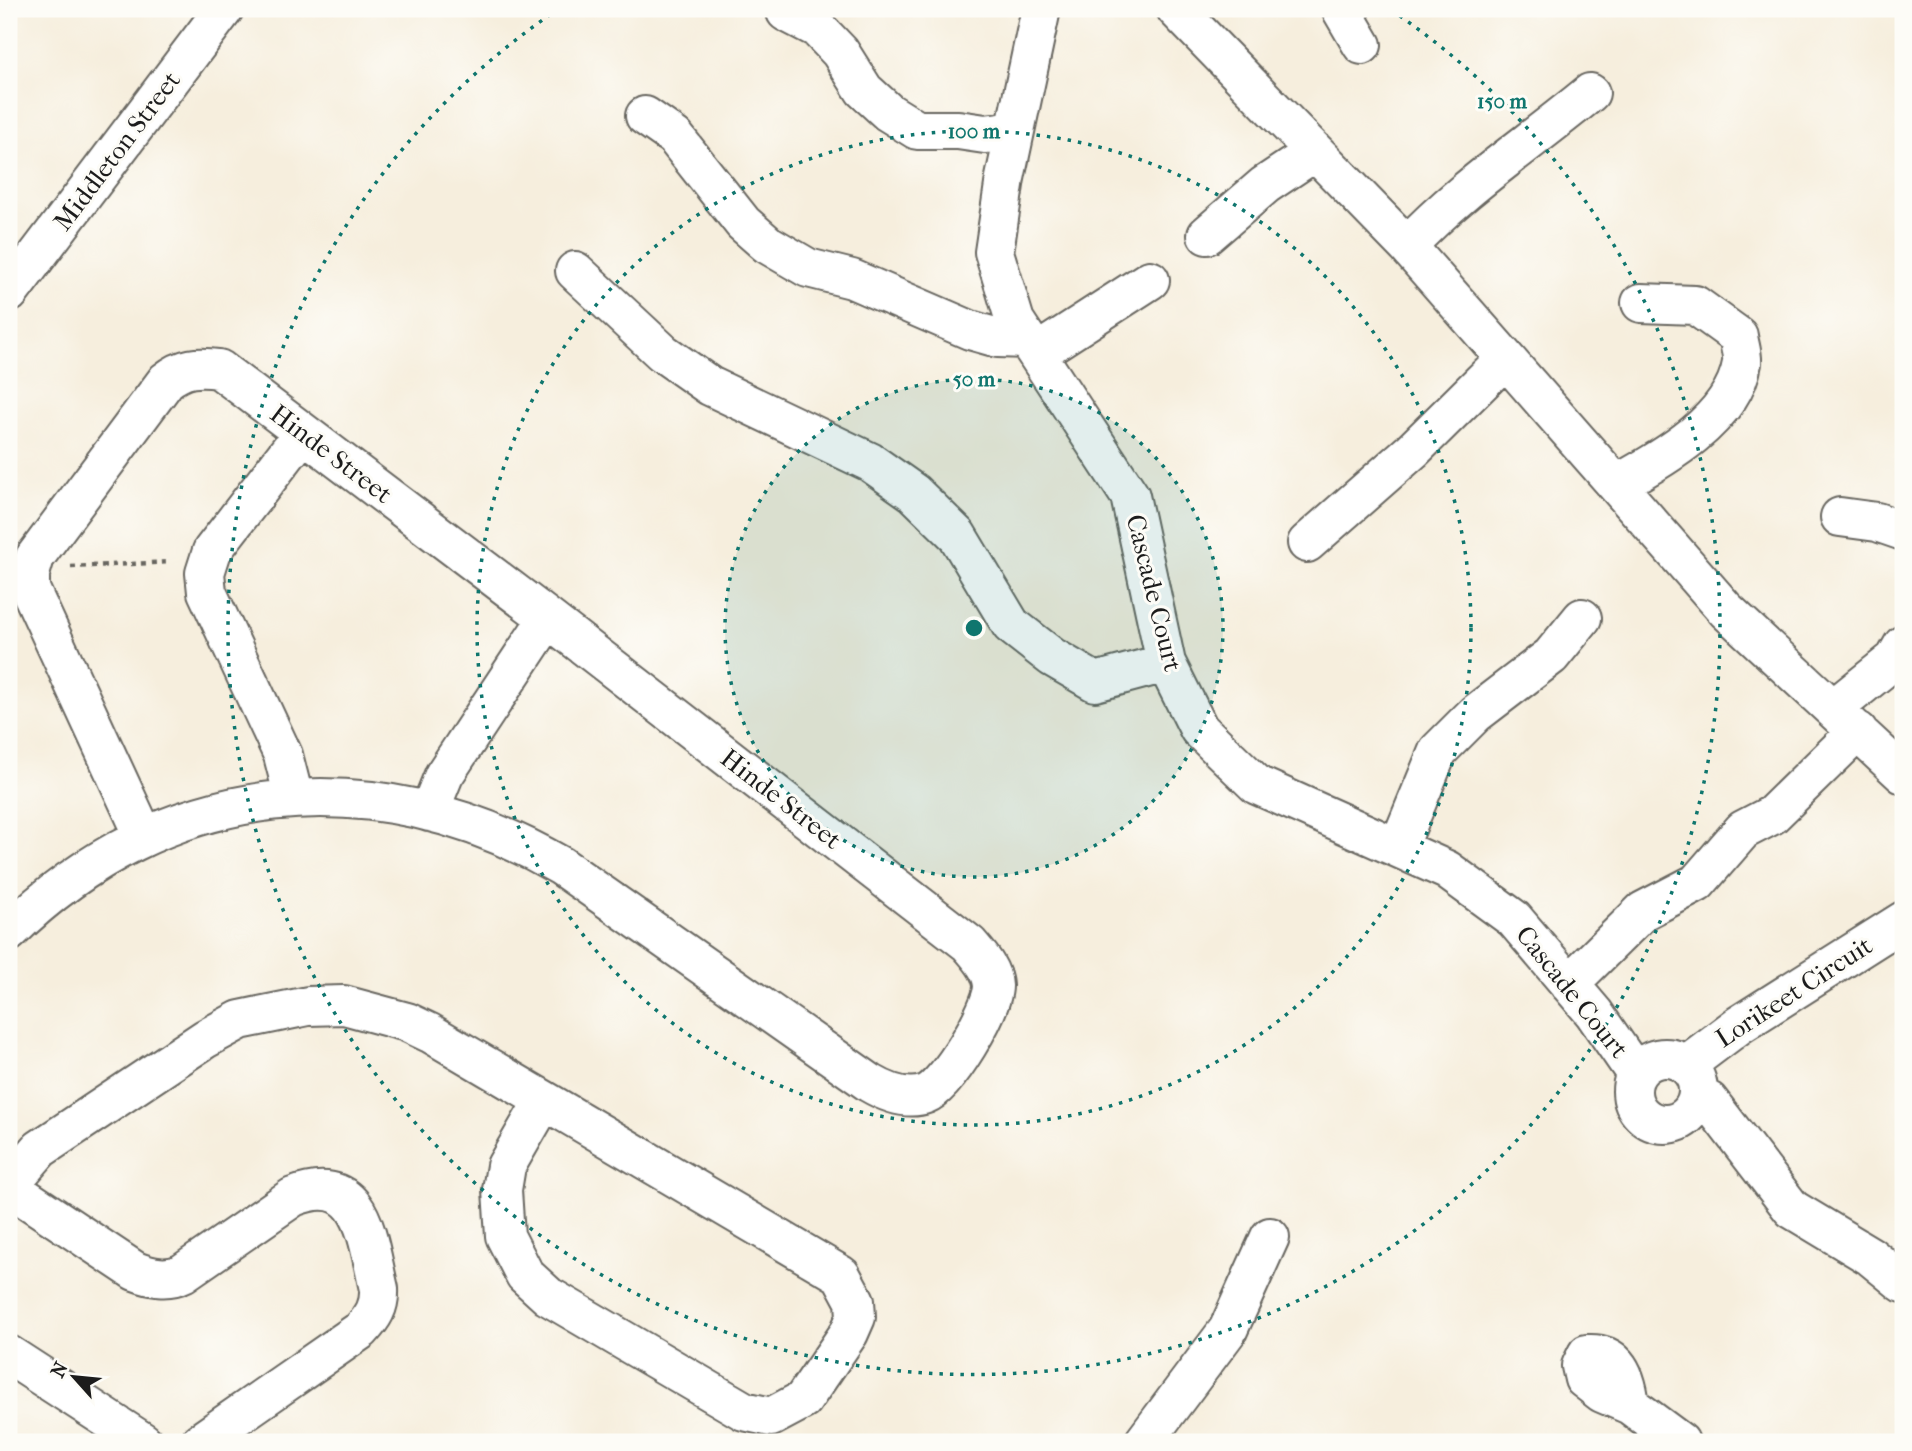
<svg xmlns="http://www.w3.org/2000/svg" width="1912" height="1451" viewBox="0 0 1912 1451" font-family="'IM FELL French Canon',serif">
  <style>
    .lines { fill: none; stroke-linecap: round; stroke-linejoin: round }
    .minor-casing { stroke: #686660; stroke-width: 42 }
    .path { stroke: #686660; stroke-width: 4.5; stroke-dasharray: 5 5; stroke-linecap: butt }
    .minor { stroke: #fff; stroke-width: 38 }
    .ring { fill: none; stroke: #0f766e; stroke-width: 3.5; stroke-dasharray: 3.5 7 }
    .labels { text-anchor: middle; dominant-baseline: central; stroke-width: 6; stroke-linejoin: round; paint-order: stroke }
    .street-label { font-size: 26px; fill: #1c1c1c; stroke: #fdfcf7 }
    .centre { fill: #0f766e; stroke: #fdfcf7; stroke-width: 3.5 }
    .ring-label { font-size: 21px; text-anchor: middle; font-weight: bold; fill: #0f766e; stroke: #fdfcf7; stroke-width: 6; stroke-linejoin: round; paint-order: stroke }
  </style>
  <rect width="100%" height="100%" fill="#fdfcf7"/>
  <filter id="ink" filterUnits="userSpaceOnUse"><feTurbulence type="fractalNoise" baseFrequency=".0143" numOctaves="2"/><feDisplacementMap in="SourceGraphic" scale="14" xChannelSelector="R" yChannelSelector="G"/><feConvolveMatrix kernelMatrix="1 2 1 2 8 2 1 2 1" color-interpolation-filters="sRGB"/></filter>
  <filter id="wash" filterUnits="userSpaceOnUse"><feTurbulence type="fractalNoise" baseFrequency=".00686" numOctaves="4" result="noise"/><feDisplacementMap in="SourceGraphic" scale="28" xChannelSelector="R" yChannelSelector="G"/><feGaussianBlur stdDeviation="1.57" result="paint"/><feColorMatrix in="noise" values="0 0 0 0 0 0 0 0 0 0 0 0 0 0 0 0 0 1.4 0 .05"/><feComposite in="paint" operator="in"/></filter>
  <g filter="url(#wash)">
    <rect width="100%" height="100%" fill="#f6eedd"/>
  </g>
  <g filter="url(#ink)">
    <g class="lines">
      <g class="minor-casing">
        <path id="minor" d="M 1041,9 L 1005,178 L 994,252 L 1015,321 L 1130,496 L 1166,663 L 1199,729 L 1257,785 L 1447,870 L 1514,919 L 1594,1013 L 1636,1074
          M 1176,9 L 1407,246 L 1726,610 L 1903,774
          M 1341,9 L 1362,45
          M 786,12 L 817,28 L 840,52 L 864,90 L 888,112 L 917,130 L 958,130 L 985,134 L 1015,130
          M 645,116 L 675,137 L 743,223 L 767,244 L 808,268 L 852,279 L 970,330 L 998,338 L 1027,339
          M 1207,235 L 1265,185 L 1313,153
          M 1407,246 C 1461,188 1529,144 1590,93
          M 575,271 L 663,353 L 710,386 L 870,462 L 914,493 L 957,535 L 1011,625 L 1052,657 L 1095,682 L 1166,663
          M 9,293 L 224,9
          M 1037,353 L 1150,280
          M 1617,484 C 1663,459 1733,419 1742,363 C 1743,355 1739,344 1738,336 L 1695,305 L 1641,303
          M 1840,517 L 1877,522 L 1903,531
          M 1307,543 L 1413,450 L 1504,360
          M 1833,709 L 1895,659 L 1903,645
          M 294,798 L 283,755 L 207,592 L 205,573 L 212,551 L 303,433
          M 429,812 L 444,775 L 548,618
          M 1398,848 L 1438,751 L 1475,714 L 1551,656 L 1582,618
          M 9,932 C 164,779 373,757 561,866 L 870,1083 C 887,1093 907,1101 926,1094 C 947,1086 993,1009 993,986 C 992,969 979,956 969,944 L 548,618 L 219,369 C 198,366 183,367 166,381 L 35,557 L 30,574 L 30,589 L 144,836
          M 1569,984 L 1643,911 L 1697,883 L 1743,830 L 1772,815 L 1858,731
          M1632 1091a33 33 0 1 1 66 0a33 33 0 1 1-66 0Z
          M 1686,1065 L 1739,1025 L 1903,921
          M 1698,1098 L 1709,1101 L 1792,1209 L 1870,1256 L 1903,1283
          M 9,1185 L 40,1149 L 205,1039 L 240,1020 L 308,1006 L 344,1005 L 407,1022 L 430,1033 L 841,1275 L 855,1301 L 856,1317 L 849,1333 L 803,1400 L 771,1417 L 744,1411 L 548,1296 L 525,1275 L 505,1236 L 502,1190 L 506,1166 L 543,1102
          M 9,1187 L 135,1271 C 151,1277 167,1281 183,1273 L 293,1197 C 364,1169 367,1240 379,1289 C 380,1307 373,1317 361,1330 L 200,1442
          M 9,1355 L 143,1442
          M 1630,1405 C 1627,1378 1619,1352 1587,1354 L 1581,1366 L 1584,1379 L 1602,1393 L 1630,1405 L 1680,1442
          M 1144,1442 L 1228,1330 L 1270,1237"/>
      </g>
      <path class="path" d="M 71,567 L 170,562"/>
      <use href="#minor" class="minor"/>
    </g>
  </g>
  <circle cx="974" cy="628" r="249" fill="#0f766e" fill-opacity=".12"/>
  <g class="ring">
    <circle cx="974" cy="628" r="249"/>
    <circle cx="974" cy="628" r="497"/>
    <path d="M1391 10A746 746 0 1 1 557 10"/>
  </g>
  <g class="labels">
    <g class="street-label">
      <text transform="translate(117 151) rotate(-53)">Middleton Street</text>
      <text transform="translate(331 454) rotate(37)">Hinde Street</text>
      <text transform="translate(1154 593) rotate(76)">Cascade Court</text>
      <text transform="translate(781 799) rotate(38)">Hinde Street</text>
      <text transform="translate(1572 992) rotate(51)">Cascade Court</text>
      <text transform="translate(1794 992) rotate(-33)">Lorikeet Circuit</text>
    </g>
  </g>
  <circle cx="974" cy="628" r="10" class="centre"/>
  <g class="ring-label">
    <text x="1502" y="108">150 m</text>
    <text x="974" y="138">100 m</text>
    <text x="974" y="386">50 m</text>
  </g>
  <rect width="1912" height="1451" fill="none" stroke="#fdfcf7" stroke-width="35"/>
  <g transform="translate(74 1377) rotate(297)" stroke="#fdfcf7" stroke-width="5" paint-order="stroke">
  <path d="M0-5L12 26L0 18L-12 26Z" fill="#1c1c1c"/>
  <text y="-10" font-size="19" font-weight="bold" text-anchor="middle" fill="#1c1c1c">N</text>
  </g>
</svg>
